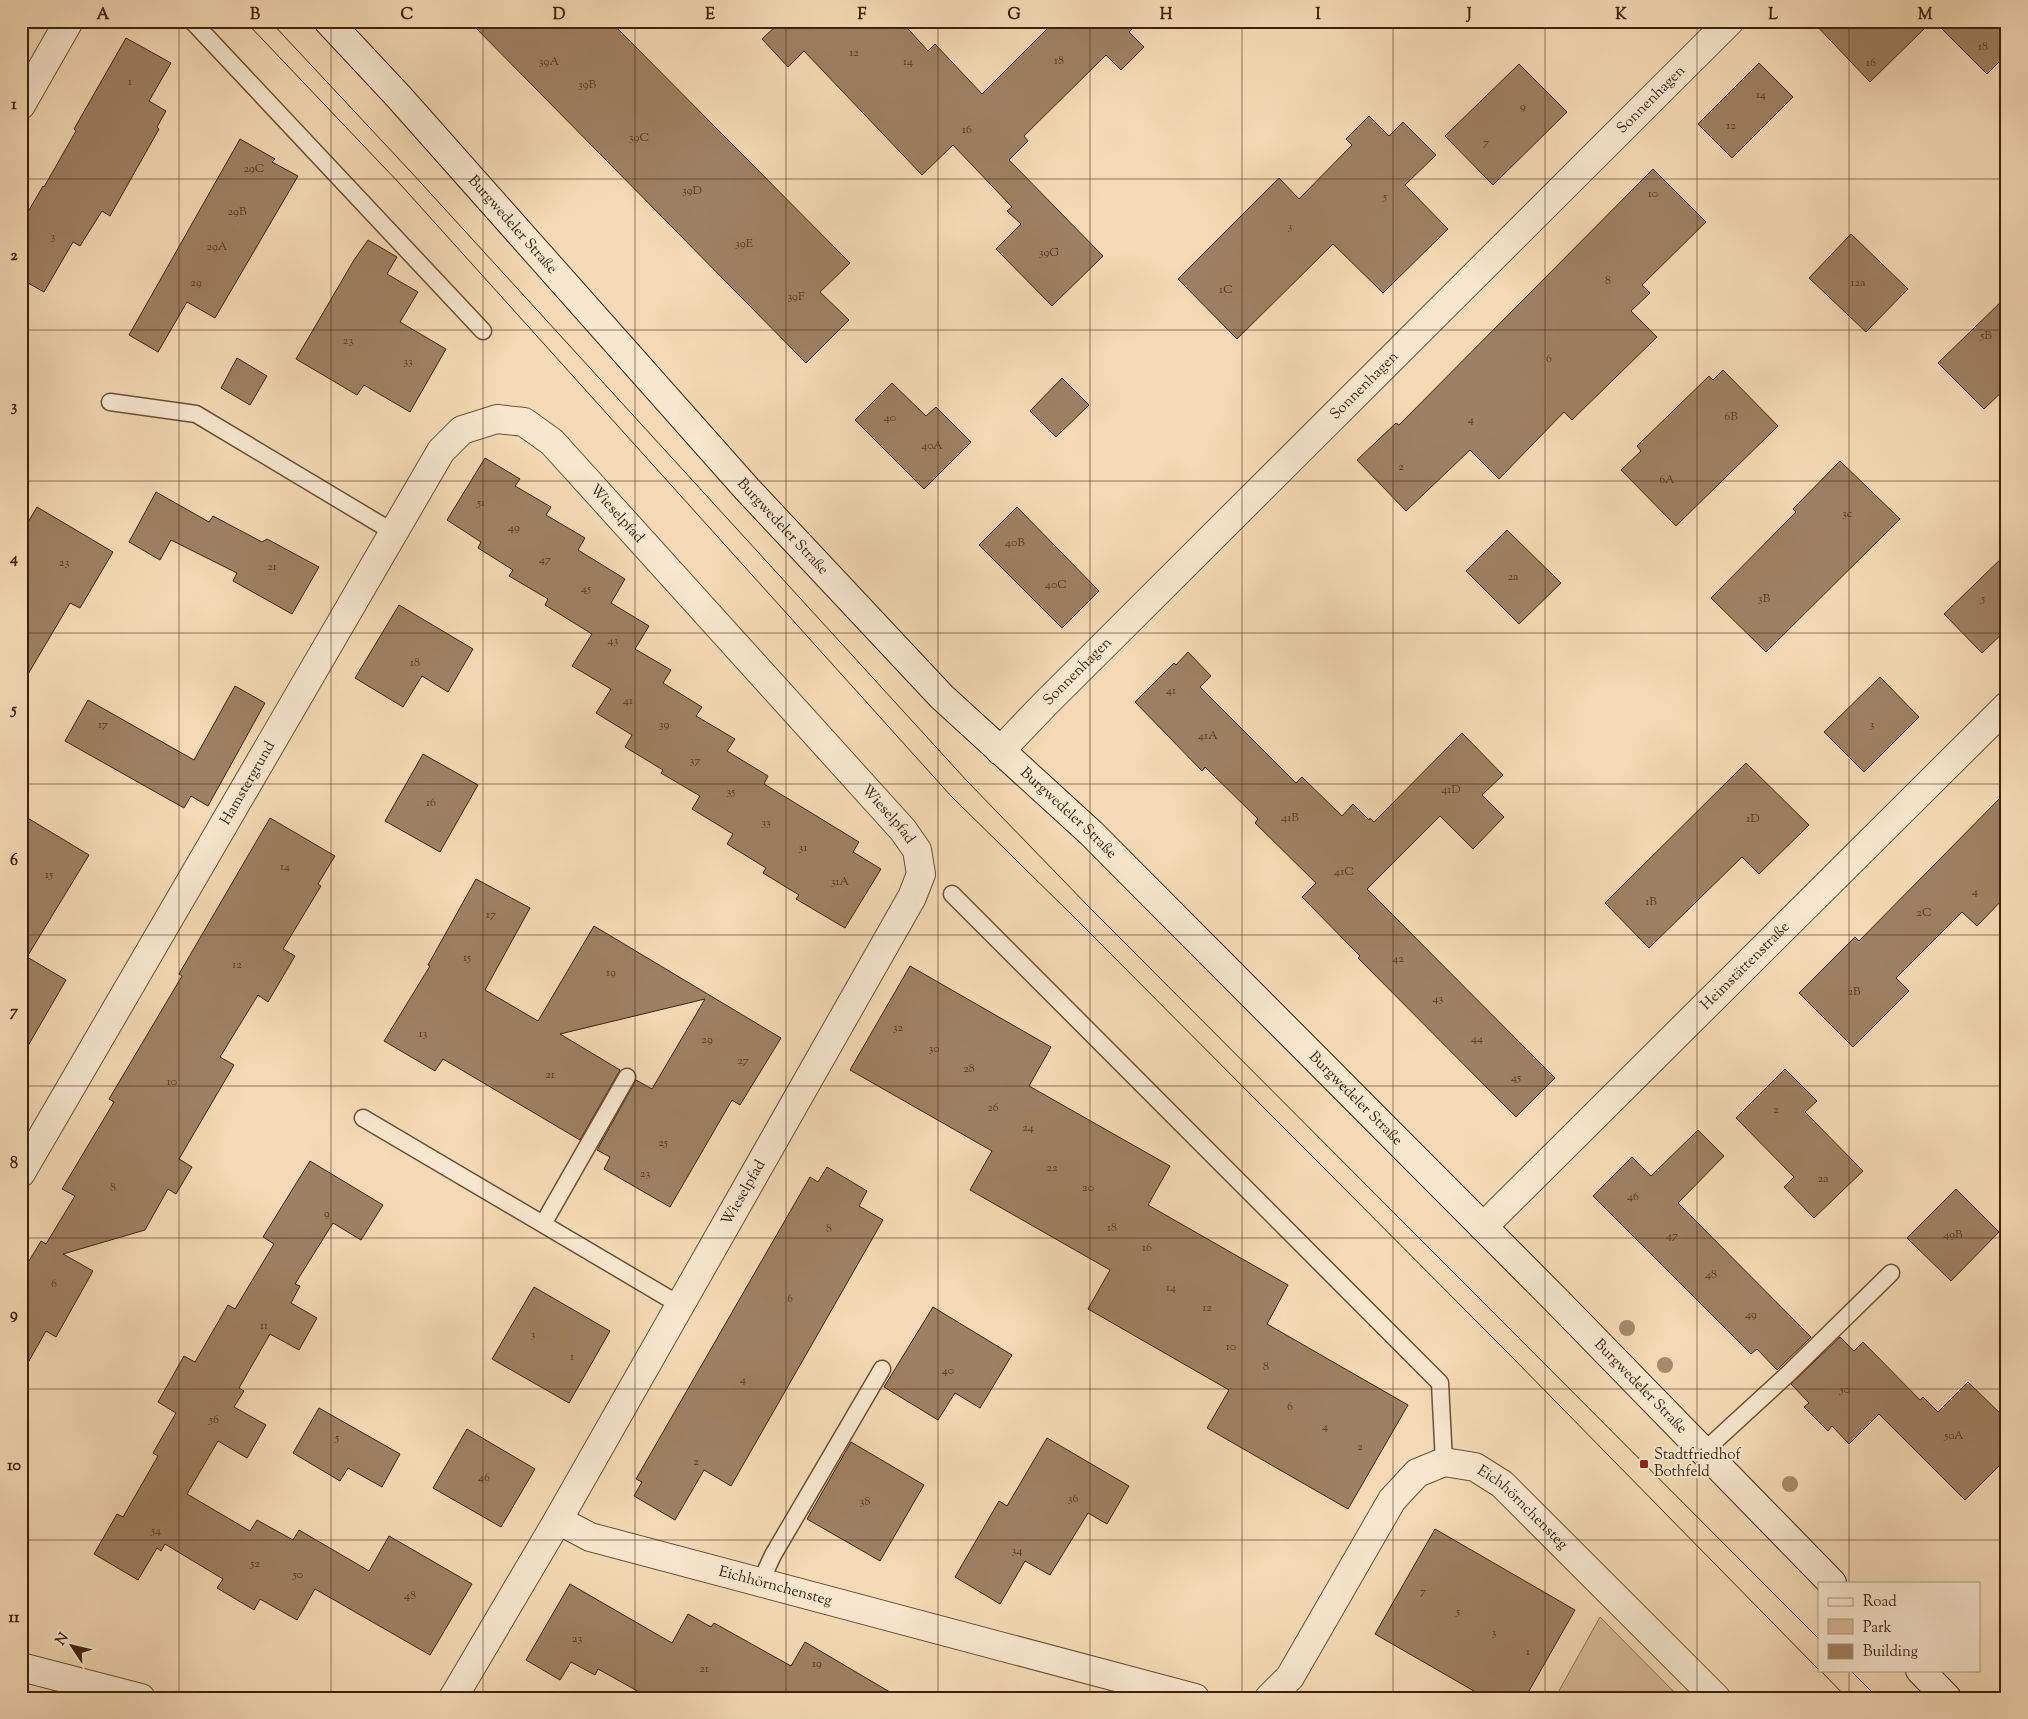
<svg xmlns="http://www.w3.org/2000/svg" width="2028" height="1719" viewBox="0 0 2028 1719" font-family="'Sorts Mill Goudy',serif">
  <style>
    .green { fill: #d5bb97; stroke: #8b6e52 }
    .building { fill: #9e8163; stroke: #41210c }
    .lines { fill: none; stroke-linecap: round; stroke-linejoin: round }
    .service-casing { stroke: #6e4f36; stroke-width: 19 }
    .minor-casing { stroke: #6e4f36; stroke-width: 30 }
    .secondary-casing { stroke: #41210c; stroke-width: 30 }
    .service { stroke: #f7e7ce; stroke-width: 16 }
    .minor { stroke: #f7e7ce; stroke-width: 28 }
    .secondary { stroke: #f7e7ce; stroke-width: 28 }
    .tram { stroke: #41210c; stroke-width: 1 }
    .tree { fill: #a58a6b }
    .grid { fill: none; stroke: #41210c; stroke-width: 1; stroke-opacity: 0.55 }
    .poi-dot { fill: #8f2418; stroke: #f7e7ce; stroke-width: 2 }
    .labels { text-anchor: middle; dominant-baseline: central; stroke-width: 4; stroke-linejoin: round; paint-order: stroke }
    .number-label { font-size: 12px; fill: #583922 }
    .street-label { font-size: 15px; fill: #41210c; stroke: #f7e7ce }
    .poi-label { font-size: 15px; fill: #41210c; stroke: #f7e7ce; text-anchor: start }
    .neatline { fill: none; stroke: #41210c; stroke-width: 2 }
    .grid-label { font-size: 16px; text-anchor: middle; font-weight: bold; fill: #41210c }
  </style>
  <rect width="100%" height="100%" fill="#f3dab4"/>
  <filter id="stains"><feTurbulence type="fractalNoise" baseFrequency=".004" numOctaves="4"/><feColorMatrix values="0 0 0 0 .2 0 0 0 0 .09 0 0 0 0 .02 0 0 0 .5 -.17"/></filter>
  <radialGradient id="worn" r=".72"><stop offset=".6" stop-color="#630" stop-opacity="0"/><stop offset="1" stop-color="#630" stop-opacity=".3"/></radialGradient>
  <path class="green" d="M 1600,1617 L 1680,1698 L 1555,1698 Z"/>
  <path class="building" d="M 469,21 L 610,21 L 850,263 L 820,292 L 849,320 L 806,363 Z
    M 775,21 L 901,21 L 928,51 L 935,44 L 982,94 L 1055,21 L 1140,21 L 1129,32 L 1144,47 L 1121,70 L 1106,55 L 1024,136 L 1028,141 L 1009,160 L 1103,256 L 1052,306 L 996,249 L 1021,224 L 1007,211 L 1012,207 L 953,145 L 922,175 L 804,51 L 788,67 L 762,39 L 778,24 Z
    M 1812,21 L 1932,21 L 1870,82 Z
    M 1934,21 L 2007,21 L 2007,54 L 1987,74 Z
    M 126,38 L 171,63 L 149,101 L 166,111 L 157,127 L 159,129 L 110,216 L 102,211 L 80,246 L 73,242 L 44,292 L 21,279 L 21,224 L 43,186 L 44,187 L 76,131 L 74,129 Z
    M 1759,63 L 1793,97 L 1732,158 L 1698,124 Z
    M 1519,64 L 1567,112 L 1493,185 L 1445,136 Z
    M 1369,116 L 1389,136 L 1403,122 L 1436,155 L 1405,185 L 1448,229 L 1383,293 L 1333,244 L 1237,339 L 1178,279 L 1279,178 L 1299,199 L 1352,145 L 1346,139 Z
    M 240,139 L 275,159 L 272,162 L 298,176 L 215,318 L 187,302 L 158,352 L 129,335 Z
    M 1653,169 L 1706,222 L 1642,285 L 1650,293 L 1631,311 L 1657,337 L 1572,420 L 1564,412 L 1499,479 L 1470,450 L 1406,511 L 1357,460 L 1396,423 L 1399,425 Z
    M 1851,234 L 1908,289 L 1866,332 L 1809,278 Z
    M 368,240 L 397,257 L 387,274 L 418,292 L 400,322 L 446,349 L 410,412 L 364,385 L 357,395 L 296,359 L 354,260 Z
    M 2007,296 L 2007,387 L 1984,409 L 1938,363 Z
    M 237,358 L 267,376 L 250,405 L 221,388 Z
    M 1723,370 L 1778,426 L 1676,526 L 1621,470 L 1641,451 L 1637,446 L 1709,376 L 1713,380 Z
    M 1062,378 L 1089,405 L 1056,437 L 1030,411 Z
    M 892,383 L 926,416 L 936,407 L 971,442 L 924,489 L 855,420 Z
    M 485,458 L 520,479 L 515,486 L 551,507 L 546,515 L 585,538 L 578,550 L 625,579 L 611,603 L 649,626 L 635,649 L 671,670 L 663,683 L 702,707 L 696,716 L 735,739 L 727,751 L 768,776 L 764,784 L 859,842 L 853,852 L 881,869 L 845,928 L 796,899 L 799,895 L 763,873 L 766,868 L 727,844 L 733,834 L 692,809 L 700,796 L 661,773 L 663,770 L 625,747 L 632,735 L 596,713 L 611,689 L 572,666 L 592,634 L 545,605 L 548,599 L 509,576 L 513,570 L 478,548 L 481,542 L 447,520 Z
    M 1840,461 L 1900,519 L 1766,652 L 1711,598 L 1796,512 L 1793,509 Z
    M 156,492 L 209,522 L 213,516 L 262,542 L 267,539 L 319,567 L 292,614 L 233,581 L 237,573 L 171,540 L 160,560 L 129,542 Z
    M 37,507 L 113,552 L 80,608 L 70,603 L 21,686 L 21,534 Z
    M 1017,507 L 1099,591 L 1062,628 L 979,545 Z
    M 1507,530 L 1561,583 L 1519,624 L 1466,571 Z
    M 2007,553 L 2007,629 L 1982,653 L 1944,614 Z
    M 399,605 L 473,649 L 448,692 L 422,676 L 403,707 L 355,678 Z
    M 1188,652 L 1211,676 L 1200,687 L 1296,783 L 1302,777 L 1342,816 L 1353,804 L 1369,820 L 1370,818 L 1374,822 L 1462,733 L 1503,775 L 1482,795 L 1504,817 L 1473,849 L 1440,816 L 1367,889 L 1555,1078 L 1516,1117 L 1358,958 L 1360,956 L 1302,897 L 1316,883 L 1255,823 L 1258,819 L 1205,767 L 1202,771 L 1135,702 L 1174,663 L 1176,665 Z
    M 1880,677 L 1919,717 L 1864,772 L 1824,732 Z
    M 235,686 L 265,703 L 208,806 L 191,796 L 184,808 L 65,741 L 88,700 L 194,760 Z
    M 423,754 L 478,785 L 440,852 L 385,821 Z
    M 1746,763 L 1809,825 L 1759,874 L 1742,857 L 1649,948 L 1605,903 Z
    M 2007,791 L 2007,895 L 1977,926 L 1962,912 L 1896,978 L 1909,991 L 1853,1047 L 1799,993 L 1855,937 L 1859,941 Z
    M 21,814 L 89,855 L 27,957 L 66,980 L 21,1058 Z
    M 270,818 L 335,856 L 318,884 L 321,886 L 283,949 L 295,956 L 268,1002 L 258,995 L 220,1057 L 234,1065 L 179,1159 L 192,1167 L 176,1194 L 168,1189 L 145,1230 L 63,1254 L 93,1271 L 56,1337 L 46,1331 L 21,1375 L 21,1263 L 29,1261 L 41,1241 L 46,1244 L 75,1196 L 62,1189 L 114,1102 L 109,1099 L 182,976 L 179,974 Z
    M 476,879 L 530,908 L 485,990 L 538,1021 L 594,926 L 781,1038 L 740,1105 L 732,1100 L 670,1207 L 604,1169 L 610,1157 L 597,1150 L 636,1080 L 652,1089 L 705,999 L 560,1034 L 620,1070 L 580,1140 L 443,1059 L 435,1071 L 384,1041 L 430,966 L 428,965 Z
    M 910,966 L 1051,1047 L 1029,1086 L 1170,1166 L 1148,1205 L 1288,1285 L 1267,1324 L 1408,1405 L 1348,1509 L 1207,1428 L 1229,1390 L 1088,1309 L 1110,1270 L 970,1190 L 992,1151 L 850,1070 Z
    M 1785,1069 L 1817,1101 L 1805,1112 L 1863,1171 L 1814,1218 L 1784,1187 L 1794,1177 L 1736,1118 Z
    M 1698,1130 L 1724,1156 L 1678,1203 L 1811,1337 L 1777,1370 L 1757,1349 L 1751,1354 L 1593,1196 L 1632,1157 L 1651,1176 Z
    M 310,1161 L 383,1205 L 361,1240 L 333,1223 L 295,1284 L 300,1286 L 291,1303 L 317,1318 L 299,1350 L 270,1334 L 239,1388 L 244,1391 L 234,1407 L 266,1425 L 247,1458 L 218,1441 L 187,1494 L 250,1531 L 257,1520 L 293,1540 L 299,1530 L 369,1571 L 389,1536 L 472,1584 L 430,1655 L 315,1589 L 297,1620 L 260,1599 L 254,1610 L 217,1588 L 223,1579 L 165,1544 L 161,1551 L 157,1548 L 138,1580 L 94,1554 L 117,1514 L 123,1517 L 158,1456 L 153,1453 L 176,1413 L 158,1402 L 184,1356 L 195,1362 L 228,1305 L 235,1309 L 274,1244 L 263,1237 Z
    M 827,1167 L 867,1191 L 859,1206 L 883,1220 L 731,1486 L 704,1470 L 675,1520 L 634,1496 L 642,1482 L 636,1479 L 810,1177 L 818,1182 Z
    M 1956,1189 L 1999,1232 L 1951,1281 L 1907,1238 Z
    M 534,1287 L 610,1331 L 569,1403 L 492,1359 Z
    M 933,1307 L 1012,1355 L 980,1408 L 955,1393 L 938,1420 L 884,1387 Z
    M 1840,1337 L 1854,1351 L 1863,1342 L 1920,1400 L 1923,1397 L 1938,1412 L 1968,1382 L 2007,1420 L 2007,1458 L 1965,1500 L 1879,1414 L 1849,1444 L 1832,1426 L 1828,1431 L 1804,1407 L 1809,1403 L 1791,1384 Z
    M 319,1408 L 400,1454 L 382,1487 L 348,1468 L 340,1481 L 293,1453 Z
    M 467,1429 L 535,1469 L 501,1527 L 433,1488 Z
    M 1047,1438 L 1129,1486 L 1107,1524 L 1088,1513 L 1050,1575 L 1025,1561 L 1000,1604 L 955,1577 L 999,1501 L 1007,1506 Z
    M 851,1442 L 924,1485 L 880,1561 L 807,1519 Z
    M 1435,1529 L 1575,1610 L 1525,1698 L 1486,1698 L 1375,1634 Z
    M 570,1584 L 672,1643 L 688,1614 L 711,1627 L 714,1623 L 791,1666 L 805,1642 L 900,1698 L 650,1698 L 598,1669 L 595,1675 L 571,1662 L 560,1680 L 526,1660 Z"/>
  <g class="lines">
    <g class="service-casing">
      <path id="service" d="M 192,21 L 483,331
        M 110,402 L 196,414 L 393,532
        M 952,894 L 1440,1383 L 1444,1462
        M 363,1118 L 680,1305
        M 543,1224 L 627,1077
        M 1703,1452 L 1788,1374 L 1891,1273
        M 760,1583 L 773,1555 L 882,1369"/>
    </g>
    <g class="minor-casing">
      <g id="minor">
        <path d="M 21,105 L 69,21"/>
        <path id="s1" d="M 1000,751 L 1045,704 L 1730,21"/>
        <path id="s2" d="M 21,1173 L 441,451 L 462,430 L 497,419 L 524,422 L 552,442 L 903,830 L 917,850 L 921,874 L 912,897 L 558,1520 L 453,1698"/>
        <path id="s3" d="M 1483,1227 L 2007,706"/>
        <path id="s4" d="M 558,1520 L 590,1537 L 1195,1698"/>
        <path d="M 21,1667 L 141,1698"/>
        <path id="s5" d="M 1269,1698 L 1290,1677 L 1392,1500 L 1417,1473 L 1444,1462 L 1475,1467 L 1502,1484 L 1716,1698"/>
      </g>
    </g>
    <g class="secondary-casing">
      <g id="secondary">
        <path id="s6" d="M 328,21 L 399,97 L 747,489 L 942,697 L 1091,833 L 1556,1300 L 1832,1583"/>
        <path d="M 1920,1670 L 1947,1698"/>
      </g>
    </g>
    <use href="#service" class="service"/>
    <use href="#minor" class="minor"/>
    <use href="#secondary" class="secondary"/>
    <path class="tram" d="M 245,21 L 400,184 L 951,796 L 1078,921 L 1507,1352 L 1819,1670
      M 270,21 L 411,172 L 967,781 L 1090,908 L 1819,1639
      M 1820,1670 L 1847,1698
      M 1850,1670 L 1878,1698"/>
  </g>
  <g class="tree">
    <circle cx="1627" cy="1328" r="8"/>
    <circle cx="1665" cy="1365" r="8"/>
    <circle cx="1790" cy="1484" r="8"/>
  </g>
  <path class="grid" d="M 179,21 L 179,1698M 331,21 L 331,1698M 483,21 L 483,1698M 635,21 L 635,1698M 786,21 L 786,1698M 938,21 L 938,1698M 1090,21 L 1090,1698M 1242,21 L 1242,1698M 1393,21 L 1393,1698M 1545,21 L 1545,1698M 1697,21 L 1697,1698M 1849,21 L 1849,1583M 21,179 L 2007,179M 21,330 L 2007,330M 21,481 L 2007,481M 21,633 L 2007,633M 21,784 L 2007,784M 21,935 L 2007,935M 21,1086 L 2007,1086M 21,1238 L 2007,1238M 21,1389 L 2007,1389M 21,1540 L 2007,1540M 1849,1670 L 1849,1698"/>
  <rect class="poi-dot" x="1639" y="1459" width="10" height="10" rx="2.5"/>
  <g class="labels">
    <g class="number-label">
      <text x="1983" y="47">18</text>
      <text x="854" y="53">12</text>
      <text x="1059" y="61">18</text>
      <text x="549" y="62">39A</text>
      <text x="908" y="62">14</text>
      <text x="1871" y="63">16</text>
      <text x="130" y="82">1</text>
      <text x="587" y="85">39B</text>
      <text x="1761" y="95">14</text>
      <text x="1523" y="107">9</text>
      <text x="1731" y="126">12</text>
      <text x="967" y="130">16</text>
      <text x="639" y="138">39C</text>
      <text x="1486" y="143">7</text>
      <text x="254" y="169">29C</text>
      <text x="692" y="191">39D</text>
      <text x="1653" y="194">10</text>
      <text x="1385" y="197">5</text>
      <text x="237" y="212">29B</text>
      <text x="1290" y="227">3</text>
      <text x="53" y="237">3</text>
      <text x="744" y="244">39E</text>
      <text x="217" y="247">29A</text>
      <text x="1049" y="253">39G</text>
      <text x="1608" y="281">8</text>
      <text x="196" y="283">29</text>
      <text x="1858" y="283">12a</text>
      <text x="1226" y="290">1C</text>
      <text x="796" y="297">39F</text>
      <text x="1986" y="336">5B</text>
      <text x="348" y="341">23</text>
      <text x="1549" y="359">6</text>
      <text x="408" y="362">33</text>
      <text x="1731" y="417">6B</text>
      <text x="890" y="418">40</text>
      <text x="1471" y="420">4</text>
      <text x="932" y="446">40A</text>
      <text x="1401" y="467">2</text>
      <text x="1667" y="480">6A</text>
      <text x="481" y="503">51</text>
      <text x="1847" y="514">3c</text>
      <text x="514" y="528">49</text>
      <text x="1015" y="543">40B</text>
      <text x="545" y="560">47</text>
      <text x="64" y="563">23</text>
      <text x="272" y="567">21</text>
      <text x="1513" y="577">2a</text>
      <text x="1056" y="585">40C</text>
      <text x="586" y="589">45</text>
      <text x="1764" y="599">3B</text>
      <text x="1983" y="599">5</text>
      <text x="613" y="641">43</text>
      <text x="415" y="663">18</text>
      <text x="1171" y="691">41</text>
      <text x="628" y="701">41</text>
      <text x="103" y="725">17</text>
      <text x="664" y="725">39</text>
      <text x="1872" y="725">3</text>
      <text x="1208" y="736">41A</text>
      <text x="695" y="761">37</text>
      <text x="1451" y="790">41D</text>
      <text x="731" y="792">35</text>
      <text x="431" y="803">16</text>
      <text x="1290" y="818">41B</text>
      <text x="1753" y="819">1D</text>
      <text x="766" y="823">33</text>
      <text x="803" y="848">31</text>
      <text x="285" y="867">14</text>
      <text x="1344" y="872">41C</text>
      <text x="49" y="875">15</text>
      <text x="840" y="882">31A</text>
      <text x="1975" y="892">4</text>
      <text x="1651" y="902">1B</text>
      <text x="1924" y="913">2C</text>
      <text x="491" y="915">17</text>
      <text x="467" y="958">15</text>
      <text x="1398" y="959">42</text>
      <text x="237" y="965">12</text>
      <text x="611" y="973">19</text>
      <text x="1854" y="992">2B</text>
      <text x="1438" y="999">43</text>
      <text x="898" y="1028">32</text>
      <text x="423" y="1034">13</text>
      <text x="1477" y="1039">44</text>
      <text x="707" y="1040">29</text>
      <text x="934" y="1049">30</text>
      <text x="743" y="1061">27</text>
      <text x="969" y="1069">28</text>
      <text x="550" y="1075">21</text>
      <text x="1516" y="1078">45</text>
      <text x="172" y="1082">10</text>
      <text x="993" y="1108">26</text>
      <text x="1776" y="1110">2</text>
      <text x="1028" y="1128">24</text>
      <text x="663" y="1143">25</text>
      <text x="1052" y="1168">22</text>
      <text x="645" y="1174">23</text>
      <text x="1823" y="1179">2a</text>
      <text x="113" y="1188">8</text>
      <text x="1088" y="1188">20</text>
      <text x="1633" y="1197">46</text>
      <text x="327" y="1214">9</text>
      <text x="1112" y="1228">18</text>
      <text x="829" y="1229">8</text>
      <text x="1953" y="1235">49B</text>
      <text x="1672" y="1236">47</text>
      <text x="1147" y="1248">16</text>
      <text x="1711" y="1275">48</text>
      <text x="54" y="1284">6</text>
      <text x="1171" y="1288">14</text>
      <text x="790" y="1299">6</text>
      <text x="1207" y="1308">12</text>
      <text x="1751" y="1315">49</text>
      <text x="264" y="1326">11</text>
      <text x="533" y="1335">3</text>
      <text x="1231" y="1347">10</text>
      <text x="572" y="1357">1</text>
      <text x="1266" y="1367">8</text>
      <text x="948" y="1371">40</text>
      <text x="743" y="1380">4</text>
      <text x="1845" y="1390">50</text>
      <text x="1290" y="1407">6</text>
      <text x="214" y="1420">56</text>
      <text x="1325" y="1427">4</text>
      <text x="1954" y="1436">50A</text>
      <text x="337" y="1438">5</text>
      <text x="1360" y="1447">2</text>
      <text x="696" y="1462">2</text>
      <text x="484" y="1478">46</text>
      <text x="1073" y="1499">36</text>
      <text x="865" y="1502">38</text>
      <text x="156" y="1531">54</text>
      <text x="1017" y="1551">34</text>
      <text x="255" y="1564">52</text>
      <text x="298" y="1575">50</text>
      <text x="1423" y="1592">7</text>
      <text x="410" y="1596">48</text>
      <text x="1458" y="1612">5</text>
      <text x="1494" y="1633">3</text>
      <text x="577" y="1639">23</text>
      <text x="1528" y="1652">1</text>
      <text x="817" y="1664">19</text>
      <text x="704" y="1669">21</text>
    </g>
    <g class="street-label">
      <text stroke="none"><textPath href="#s1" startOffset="921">Sonnenhagen</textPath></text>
      <text stroke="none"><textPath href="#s6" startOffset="275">Burgwedeler Straße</textPath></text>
      <text stroke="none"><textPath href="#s1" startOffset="516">Sonnenhagen</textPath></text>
      <text stroke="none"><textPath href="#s2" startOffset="1060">Wieselpfad</textPath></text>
      <text stroke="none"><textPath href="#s6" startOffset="680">Burgwedeler Straße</textPath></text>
      <text stroke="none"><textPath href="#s1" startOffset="111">Sonnenhagen</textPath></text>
      <text stroke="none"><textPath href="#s2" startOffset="451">Hamstergrund</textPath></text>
      <text stroke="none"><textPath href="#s6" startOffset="1085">Burgwedeler Straße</textPath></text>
      <text stroke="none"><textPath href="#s2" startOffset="1465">Wieselpfad</textPath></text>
      <text stroke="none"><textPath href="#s3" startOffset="370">Heimstättenstraße</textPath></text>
      <text stroke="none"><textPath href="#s6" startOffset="1490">Burgwedeler Straße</textPath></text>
      <text transform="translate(744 1193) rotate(-60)">Wieselpfad</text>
      <text stroke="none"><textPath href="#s6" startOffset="1895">Burgwedeler Straße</textPath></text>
      <text stroke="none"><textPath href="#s5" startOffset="394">Eichhörnchensteg</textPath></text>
      <text stroke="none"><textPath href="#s4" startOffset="228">Eichhörnchensteg</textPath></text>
    </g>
    <g class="poi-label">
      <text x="1654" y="1455">Stadtfriedhof<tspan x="1654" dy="17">Bothfeld</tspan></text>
    </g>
  </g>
  <rect width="2028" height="1719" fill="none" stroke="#f3dab4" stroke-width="55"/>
  <rect x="1818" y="1582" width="162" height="90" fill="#f7e7ce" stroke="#ae9880"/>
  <rect x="1828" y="1598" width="25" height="8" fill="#f7e7ce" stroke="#ae9880"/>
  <text x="1863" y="1606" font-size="15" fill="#41210c">Road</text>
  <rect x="1828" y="1619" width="25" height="15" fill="#d5bb97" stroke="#ae9880"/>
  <text x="1863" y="1632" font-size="15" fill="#41210c">Park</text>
  <rect x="1828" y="1644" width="25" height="15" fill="#9e8163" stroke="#ae9880"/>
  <text x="1863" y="1656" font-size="15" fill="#41210c">Building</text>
  <g transform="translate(72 1646) rotate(305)" stroke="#f7e7ce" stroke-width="4" paint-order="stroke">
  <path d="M0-4L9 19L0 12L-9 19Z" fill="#41210c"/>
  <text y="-8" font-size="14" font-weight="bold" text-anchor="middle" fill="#41210c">N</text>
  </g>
  <rect x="28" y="28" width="1972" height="1664" class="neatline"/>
  <g class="grid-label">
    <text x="103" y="19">A</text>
    <text x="255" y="19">B</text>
    <text x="407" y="19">C</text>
    <text x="559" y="19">D</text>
    <text x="710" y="19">E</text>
    <text x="862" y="19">F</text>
    <text x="1014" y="19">G</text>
    <text x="1166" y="19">H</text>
    <text x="1318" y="19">I</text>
    <text x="1469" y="19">J</text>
    <text x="1621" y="19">K</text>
    <text x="1773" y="19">L</text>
    <text x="1925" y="19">M</text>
    <text x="14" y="109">1</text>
    <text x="14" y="260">2</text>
    <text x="14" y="411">3</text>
    <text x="14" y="563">4</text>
    <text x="14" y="714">5</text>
    <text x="14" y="865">6</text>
    <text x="14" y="1016">7</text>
    <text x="14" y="1168">8</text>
    <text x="14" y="1319">9</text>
    <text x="14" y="1470">10</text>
    <text x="14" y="1622">11</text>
  </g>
  <rect width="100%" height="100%" filter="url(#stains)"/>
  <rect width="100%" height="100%" fill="url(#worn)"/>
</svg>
